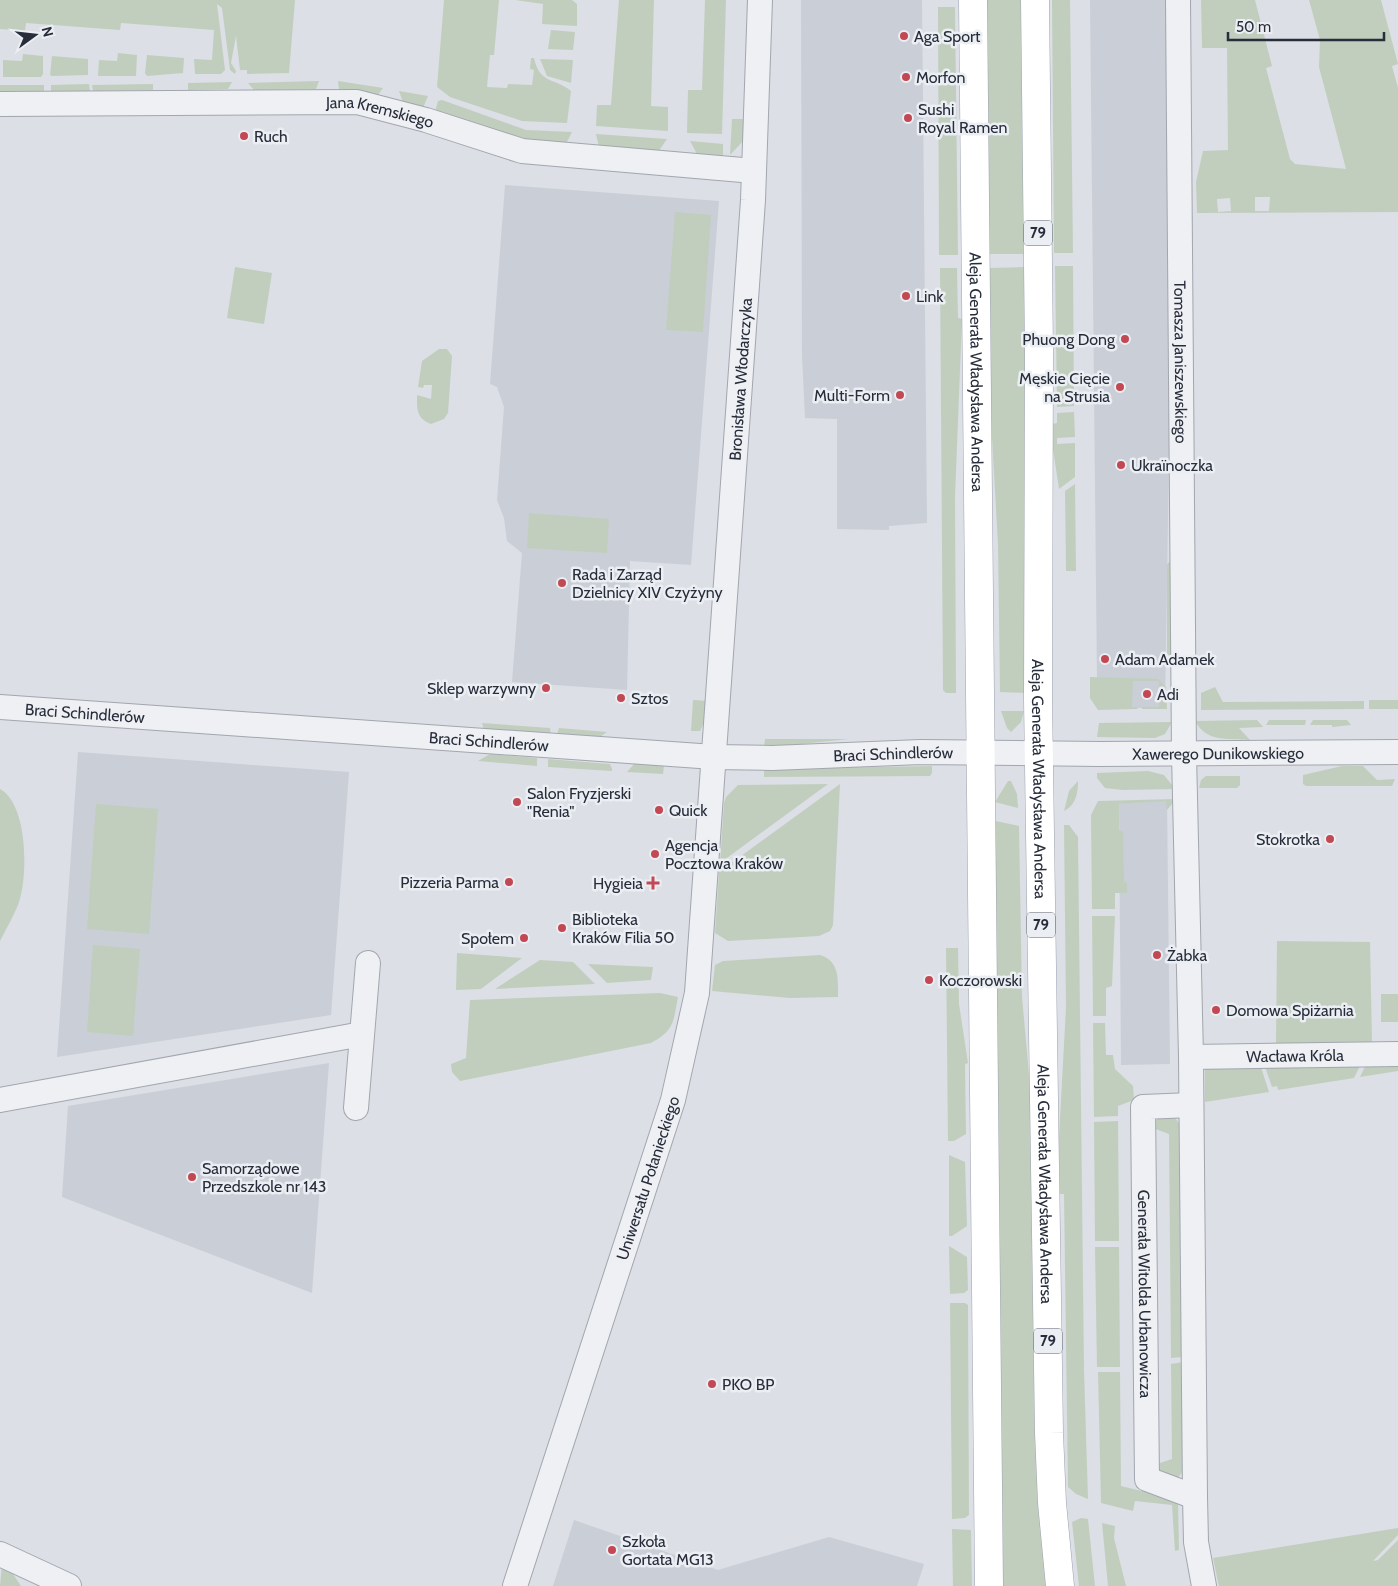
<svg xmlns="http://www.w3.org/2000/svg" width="1398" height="1586" viewBox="0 0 1398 1586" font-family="Cabin,sans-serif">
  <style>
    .built { fill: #caced6 }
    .green { fill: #c1cebe; fill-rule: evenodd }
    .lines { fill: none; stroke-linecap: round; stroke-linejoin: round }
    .minor-casing { stroke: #a2a6ae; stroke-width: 26 }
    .major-casing { stroke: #9ca3b0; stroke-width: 29 }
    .minor { stroke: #eef0f4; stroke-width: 24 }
    .major { stroke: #fff; stroke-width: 28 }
    .poi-dot { fill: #c24953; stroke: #ebeef3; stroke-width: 2 }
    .labels { text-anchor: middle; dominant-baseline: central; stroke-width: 5; stroke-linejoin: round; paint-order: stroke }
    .shield { fill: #ebeef3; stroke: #626772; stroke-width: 1 }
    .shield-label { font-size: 15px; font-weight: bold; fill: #272d3a }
    .poi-label { font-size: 16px; fill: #272d3a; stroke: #ebeef3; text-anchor: start }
    .street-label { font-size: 16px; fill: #272d3a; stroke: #ebeef3 }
  </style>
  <rect width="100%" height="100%" fill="#dcdfe5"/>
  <path class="built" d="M 801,0 L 922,0 L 927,523 L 889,526 L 889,530 L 837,529 L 837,419 L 805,418 L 802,356 Z
    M 1090,0 L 1169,0 L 1172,266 L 1165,708 L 1121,708 L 1097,680 Z
    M 505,185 L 719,201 L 691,565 L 630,561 L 627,690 L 512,682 L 522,553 L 507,541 L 504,518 L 497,500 L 504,407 L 497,387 L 490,384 Z
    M 78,752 L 349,772 L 331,1015 L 57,1057 Z
    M 1140,801 L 1167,801 L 1170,1064 L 1121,1065 L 1119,804 Z
    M 329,1063 L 312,1293 L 62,1197 L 68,1106 Z
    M 574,1520 L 718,1570 L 829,1537 L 924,1564 L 917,1586 L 553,1586 Z"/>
  <path class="green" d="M 0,0 L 295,0 L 289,73 L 247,74 L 247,70 L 240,70 L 236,36 L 231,63 L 236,71 L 235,74 L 230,70 L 222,8 L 217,4 L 225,70 L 221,74 L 195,74 L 194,59 L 212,60 L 214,30 L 121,23 L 120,30 L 26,23 L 25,31 L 0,29 Z
    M 444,0 L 499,0 L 494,55 L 490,55 L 487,87 L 507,88 L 508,84 L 532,85 L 534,70 L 530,69 L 531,58 L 534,58 C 540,85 554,77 571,91 L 567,123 L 522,121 L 450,97 L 437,87 Z
    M 515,0 L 572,0 L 577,4 L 577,26 L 542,24 L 543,4 Z
    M 619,0 L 654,0 L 651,106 L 668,107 L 668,131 L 596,126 L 597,105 L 611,105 Z
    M 705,0 L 726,0 L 722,134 L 687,133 L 688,90 L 702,90 Z
    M 985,0 L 1023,0 L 1026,254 L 986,254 Z
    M 1052,0 L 1070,0 L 1073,253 L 1054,253 Z
    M 1201,0 L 1255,0 L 1272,66 L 1266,68 L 1290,159 L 1295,164 L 1346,169 L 1319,67 L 1320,40 L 1309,0 L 1381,0 L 1398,64 L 1392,66 L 1398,88 L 1398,212 L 1197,213 L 1196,182 L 1203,151 L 1228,150 L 1227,48 L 1202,48 ZM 1255,197 L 1270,197 L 1269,211 L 1255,211 ZM 1230,198 L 1231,211 L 1218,212 L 1217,199 Z
    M 938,7 L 955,7 L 958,255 L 939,255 Z
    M 551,30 L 575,32 L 573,50 L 548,49 Z
    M 118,53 L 137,55 L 136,76 L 98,76 L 99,60 L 117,61 Z
    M 23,54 L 43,56 L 43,74 L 41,77 L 3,77 L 3,60 L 22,61 Z
    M 147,55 L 184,58 L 183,73 L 147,76 L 145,73 Z
    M 52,56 L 88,59 L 88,75 L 52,76 L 50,75 Z
    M 540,59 L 573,60 L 571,83 L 547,76 Z
    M 319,81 L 316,89 L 254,90 L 248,83 Z
    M 338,81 L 383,88 L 378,95 L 339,89 Z
    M 232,82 L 228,89 L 188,90 L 188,83 Z
    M 89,84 L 90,91 L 51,91 L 51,85 Z
    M 153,84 L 153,90 L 93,91 L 92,85 Z
    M 0,85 L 44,85 L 44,92 L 0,92 Z
    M 399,91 L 428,96 L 423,108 L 403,102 Z
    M 442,100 L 526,130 L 572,132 L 566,144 L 522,141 L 435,112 L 438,101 Z
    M 732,119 L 747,119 L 745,139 L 730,155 Z
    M 596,134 L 667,139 L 658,152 L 599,147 Z
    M 690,141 L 723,144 L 723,156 L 697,154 Z
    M 675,212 L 711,215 L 703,332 L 666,330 Z
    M 1055,266 L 1073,266 L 1074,406 L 1057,407 Z
    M 235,267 L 272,273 L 264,324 L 227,318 Z
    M 1026,267 L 1026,693 L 1000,692 L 998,544 L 987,349 L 987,268 Z
    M 940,268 L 957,268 L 958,318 L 962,319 L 955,497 L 956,693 L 946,693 L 943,690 Z
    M 439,349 L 447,349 L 452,356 L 448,413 L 444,419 L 431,424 C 416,418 417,409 417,395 L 431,399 L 432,385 L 424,385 L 423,388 L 418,387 L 422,361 Z
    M 1074,412 L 1075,437 L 1057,438 L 1057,444 L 1075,443 L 1075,477 L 1059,489 L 1053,449 L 1052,424 L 1057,423 L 1057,413 Z
    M 1075,484 L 1076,571 L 1066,571 L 1065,491 Z
    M 529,513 L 609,519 L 607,553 L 527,548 Z
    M 1169,562 L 1172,562 L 1173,657 L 1171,658 L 1167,653 L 1167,565 Z
    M 1090,677 L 1158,679 L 1166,687 L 1167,709 L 1142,709 L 1142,707 L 1159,707 L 1159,681 L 1133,681 L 1132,707 L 1138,707 L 1137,709 L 1098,710 L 1090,698 Z
    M 1215,687 L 1223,702 L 1364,701 L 1364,709 L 1201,710 L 1201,693 Z
    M 693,700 L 709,701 L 706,718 L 700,731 L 691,731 Z
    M 1369,700 L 1398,700 L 1398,709 L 1369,709 Z
    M 1001,711 L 1024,711 L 1021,722 L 1011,732 L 1007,728 Z
    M 1257,720 L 1263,727 L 1239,728 L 1250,740 C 1228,738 1207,743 1195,721 Z
    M 1269,720 L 1306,720 L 1305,725 L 1266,725 Z
    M 1313,720 L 1347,720 L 1351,725 L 1332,727 L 1332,725 L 1310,725 Z
    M 1172,722 L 1165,734 L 1155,738 L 1097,737 L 1099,723 Z
    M 482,723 L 550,728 L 551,737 L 485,733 Z
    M 559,728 L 607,732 L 597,739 L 556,738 Z
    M 765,739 L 849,739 L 764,748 Z
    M 490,754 L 537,758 L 537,766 L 478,761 Z
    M 548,759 L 610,764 L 612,769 L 612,771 L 548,767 Z
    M 635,763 L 664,765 L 663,774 L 627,772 Z
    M 932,766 L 932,773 L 930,776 L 764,777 L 764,769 Z
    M 1342,766 L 1363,766 L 1377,780 L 1395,779 L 1392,786 L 1306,786 L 1303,784 L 1303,775 Z
    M 1148,771 L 1164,775 L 1175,789 L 1123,790 L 1105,788 L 1097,778 L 1097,773 Z
    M 1206,776 L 1240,776 L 1240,785 L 1237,788 L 1199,788 L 1201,780 Z
    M 1008,781 L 1011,781 L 1017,794 L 1018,808 L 995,802 Z
    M 1078,781 C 1078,793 1076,805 1064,811 L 1069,791 Z
    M 828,784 L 720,863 L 724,803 L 726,797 L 738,785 Z
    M 840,784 L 833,925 L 830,931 L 819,936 L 728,941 L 715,933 L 719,872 Z
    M 0,789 C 28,804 28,876 19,902 C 14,916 6,929 0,941 Z
    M 1176,799 L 1167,810 L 1166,801 L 1119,804 L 1119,830 L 1123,832 L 1124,882 L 1127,883 L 1127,893 L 1115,893 L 1115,909 L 1092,909 L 1091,815 L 1098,801 Z
    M 96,804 L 158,809 L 149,934 L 87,929 Z
    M 991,820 L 1019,826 L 1022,997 L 1032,1107 L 1049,1586 L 1001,1586 Z
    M 1064,825 L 1069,825 L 1078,837 L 1084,1370 L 1088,1499 L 1076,1494 L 1068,1487 L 1064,1194 L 1060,1194 L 1059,1137 L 1066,1007 Z
    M 1092,916 L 1115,916 L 1112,986 L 1106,988 L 1106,1016 L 1093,1016 Z
    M 1277,941 L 1370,942 L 1372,1042 L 1276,1044 Z
    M 93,945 L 140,949 L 133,1036 L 87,1032 Z
    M 946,948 L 958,948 L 959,1004 L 968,1063 L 965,1064 L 966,1134 L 954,1141 L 948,1141 Z
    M 457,953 L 522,958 L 481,989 L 456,990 Z
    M 820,955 C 840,961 838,980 838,997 L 790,998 L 712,991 L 715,965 L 723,961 Z
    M 540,960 L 573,962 L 595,984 L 495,989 Z
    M 588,964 L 653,967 L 651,980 L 607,983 Z
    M 660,993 L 678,997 C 673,1022 675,1030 651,1043 L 460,1081 L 452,1072 L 451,1064 L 466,1058 L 470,1000 Z
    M 1381,994 L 1398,994 L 1398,1022 L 1381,1022 Z
    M 1093,1023 L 1105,1023 L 1106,1055 L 1113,1055 L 1115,1069 L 1133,1086 L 1134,1100 L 1118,1106 L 1118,1116 L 1094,1117 Z
    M 1363,1060 L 1354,1078 L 1278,1090 L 1277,1086 L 1272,1087 L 1263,1061 Z
    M 1368,1060 L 1398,1060 L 1398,1071 L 1360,1077 Z
    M 1259,1061 L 1269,1092 L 1205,1102 L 1205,1069 Z
    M 1174,1116 L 1180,1125 L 1183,1357 L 1171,1358 L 1169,1134 L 1153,1128 L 1155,1122 L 1159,1118 Z
    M 1118,1121 L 1119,1241 L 1095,1241 L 1094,1122 Z
    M 949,1155 L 965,1162 L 967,1226 L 952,1236 L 949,1236 Z
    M 949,1246 L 967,1257 L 968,1290 L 964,1293 L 950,1294 Z
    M 1095,1247 L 1119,1247 L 1120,1367 L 1097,1367 Z
    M 950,1303 L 965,1303 L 968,1305 L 969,1515 L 965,1518 L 952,1519 Z
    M 1183,1362 L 1183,1471 L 1177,1479 L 1159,1475 L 1157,1464 L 1172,1459 L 1171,1364 Z
    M 1098,1372 L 1120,1372 L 1121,1486 L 1178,1500 L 1179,1550 L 1175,1551 L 1172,1505 L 1135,1501 L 1133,1511 L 1101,1503 Z
    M 1081,1518 L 1088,1519 L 1095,1586 L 1079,1586 L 1072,1522 Z
    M 1102,1523 L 1115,1526 L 1114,1538 L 1126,1586 L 1108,1586 Z
    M 1398,1528 L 1398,1535 L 1373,1561 L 1378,1560 L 1398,1540 L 1398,1586 L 1219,1586 L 1218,1582 L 1213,1558 Z
    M 952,1529 L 971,1530 L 972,1586 L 953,1586 Z
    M 2,1565 L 13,1574 L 21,1586 L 0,1586 Z"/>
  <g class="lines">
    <g class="minor-casing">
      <g id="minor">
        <path id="s1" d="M 1178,0 L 1184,754 L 1191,1057 L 1195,1497 L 1196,1542 L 1204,1586"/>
        <path id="s2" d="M 0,104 L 357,102 L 426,120 L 522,151 L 754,171"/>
        <path id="s3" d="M 0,707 L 714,757 L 772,758 L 921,752 L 1100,754 L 1398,752"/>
        <path id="s4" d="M 1191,1057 L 1398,1054"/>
        <path d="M 0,1100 L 362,1034"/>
        <path id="s5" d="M 1191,1105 L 1143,1107 L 1147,1479 L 1195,1497"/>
        <path d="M 356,1108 L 368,963"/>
        <path d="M 0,1554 L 69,1586"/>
        <path id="s6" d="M 515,1586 L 673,1100 L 697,993 L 753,200 L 760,0"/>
      </g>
    </g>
    <g class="major-casing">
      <g id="major">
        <path id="s7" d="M 973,0 L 989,1586"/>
        <path id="s8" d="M 1035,0 L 1039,352 L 1038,700 L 1049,1433 L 1052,1503 L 1060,1586"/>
      </g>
    </g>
    <use href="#minor" class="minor"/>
    <use href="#major" class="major"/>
  </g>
  <g class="poi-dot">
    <circle cx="904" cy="36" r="5"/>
    <circle cx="906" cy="77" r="5"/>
    <circle cx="908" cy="118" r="5"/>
    <circle cx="244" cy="136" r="5"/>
    <circle cx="906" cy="296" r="5"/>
    <circle cx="1125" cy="339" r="5"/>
    <circle cx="1120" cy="387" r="5"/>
    <circle cx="900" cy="395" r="5"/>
    <circle cx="1121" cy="465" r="5"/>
    <circle cx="562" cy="583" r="5"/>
    <circle cx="1105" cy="659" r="5"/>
    <circle cx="546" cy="688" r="5"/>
    <circle cx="1147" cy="694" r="5"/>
    <circle cx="621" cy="698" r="5"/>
    <circle cx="517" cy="802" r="5"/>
    <circle cx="659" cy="810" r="5"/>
    <circle cx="1330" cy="839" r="5"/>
    <circle cx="655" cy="854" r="5"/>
    <circle cx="509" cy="882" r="5"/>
    <path d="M650.5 875.5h5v5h5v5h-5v5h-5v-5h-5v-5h5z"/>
    <circle cx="562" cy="928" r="5"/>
    <circle cx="524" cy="938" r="5"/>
    <circle cx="1157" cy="955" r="5"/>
    <circle cx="929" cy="980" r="5"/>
    <circle cx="1216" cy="1010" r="5"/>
    <circle cx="192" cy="1177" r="5"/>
    <circle cx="712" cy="1384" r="5"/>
    <circle cx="612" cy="1550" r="5"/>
  </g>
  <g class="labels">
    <g class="shield">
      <rect x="1024" y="220.5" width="28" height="25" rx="4"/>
      <rect x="1027" y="912.5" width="28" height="25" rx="4"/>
      <rect x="1034" y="1328.5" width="28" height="25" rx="4"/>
    </g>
    <g class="shield-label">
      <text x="1038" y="233">79</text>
      <text x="1041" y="925">79</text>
      <text x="1048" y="1341">79</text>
    </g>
    <g class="poi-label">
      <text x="914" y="36">Aga Sport</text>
      <text x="916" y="77">Morfon</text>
      <text x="918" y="109">Sushi<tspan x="918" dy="18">Royal Ramen</tspan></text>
      <text x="254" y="136">Ruch</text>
      <text x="916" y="296">Link</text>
      <text x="1115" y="339" text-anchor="end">Phuong Dong</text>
      <text x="1110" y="378" text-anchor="end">Męskie Cięcie<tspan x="1110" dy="18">na Strusia</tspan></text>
      <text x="890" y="395" text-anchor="end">Multi-Form</text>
      <text x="1131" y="465">Ukraïnoczka</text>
      <text x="572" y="574">Rada i Zarząd<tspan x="572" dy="18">Dzielnicy XIV Czyżyny</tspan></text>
      <text x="1115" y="659">Adam Adamek</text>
      <text x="536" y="688" text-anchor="end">Sklep warzywny</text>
      <text x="1157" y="694">Adi</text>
      <text x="631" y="698">Sztos</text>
      <text x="527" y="793">Salon Fryzjerski<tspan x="527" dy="18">"Renia"</tspan></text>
      <text x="669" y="810">Quick</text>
      <text x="1320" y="839" text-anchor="end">Stokrotka</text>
      <text x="665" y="845">Agencja<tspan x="665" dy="18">Pocztowa Kraków</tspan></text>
      <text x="499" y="882" text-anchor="end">Pizzeria Parma</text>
      <text x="643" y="883" text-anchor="end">Hygieia</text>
      <text x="572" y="919">Biblioteka<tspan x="572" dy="18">Kraków Filia 50</tspan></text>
      <text x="514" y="938" text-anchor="end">Społem</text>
      <text x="1167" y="955">Żabka</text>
      <text x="939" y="980">Koczorowski</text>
      <text x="1226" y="1010">Domowa Spiżarnia</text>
      <text x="202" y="1168">Samorządowe<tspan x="202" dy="18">Przedszkole nr 143</tspan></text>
      <text x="722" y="1384">PKO BP</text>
      <text x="622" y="1541">Szkoła<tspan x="622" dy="18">Gortata MG13</tspan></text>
    </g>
    <g class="street-label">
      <text stroke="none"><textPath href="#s2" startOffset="381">Jana Kremskiego</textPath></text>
      <text stroke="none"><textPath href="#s1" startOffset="362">Tomasza Janiszewskiego</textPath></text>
      <text stroke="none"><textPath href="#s7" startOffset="372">Aleja Generała Władysława Andersa</textPath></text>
      <text stroke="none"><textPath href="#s6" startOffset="1236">Bronisława Włodarczyka</textPath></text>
      <text stroke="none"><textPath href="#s3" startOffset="85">Braci Schindlerów</textPath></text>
      <text stroke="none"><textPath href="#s3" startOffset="490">Braci Schindlerów</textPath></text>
      <text stroke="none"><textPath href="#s3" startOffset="895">Braci Schindlerów</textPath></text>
      <text stroke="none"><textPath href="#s3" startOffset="1220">Xawerego Dunikowskiego</textPath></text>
      <text stroke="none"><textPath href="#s8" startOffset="779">Aleja Generała Władysława Andersa</textPath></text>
      <text stroke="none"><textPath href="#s4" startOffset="104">Wacława Króla</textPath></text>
      <text stroke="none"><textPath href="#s6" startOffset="429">Uniwersału Połanieckiego</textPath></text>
      <text stroke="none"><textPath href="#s8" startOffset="1184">Aleja Generała Władysława Andersa</textPath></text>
      <text stroke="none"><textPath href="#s5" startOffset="235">Generała Witolda Urbanowicza</textPath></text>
    </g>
  </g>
  <g transform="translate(35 35) rotate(75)" stroke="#ebeef3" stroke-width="4" paint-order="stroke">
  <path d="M0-4L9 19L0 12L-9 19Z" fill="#272d3a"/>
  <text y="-8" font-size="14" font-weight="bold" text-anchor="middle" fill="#272d3a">N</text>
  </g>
  <path d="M1228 32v8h156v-8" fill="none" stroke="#272d3a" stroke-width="2.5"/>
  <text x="1236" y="32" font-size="15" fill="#272d3a" stroke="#ebeef3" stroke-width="4" paint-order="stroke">50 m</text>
</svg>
